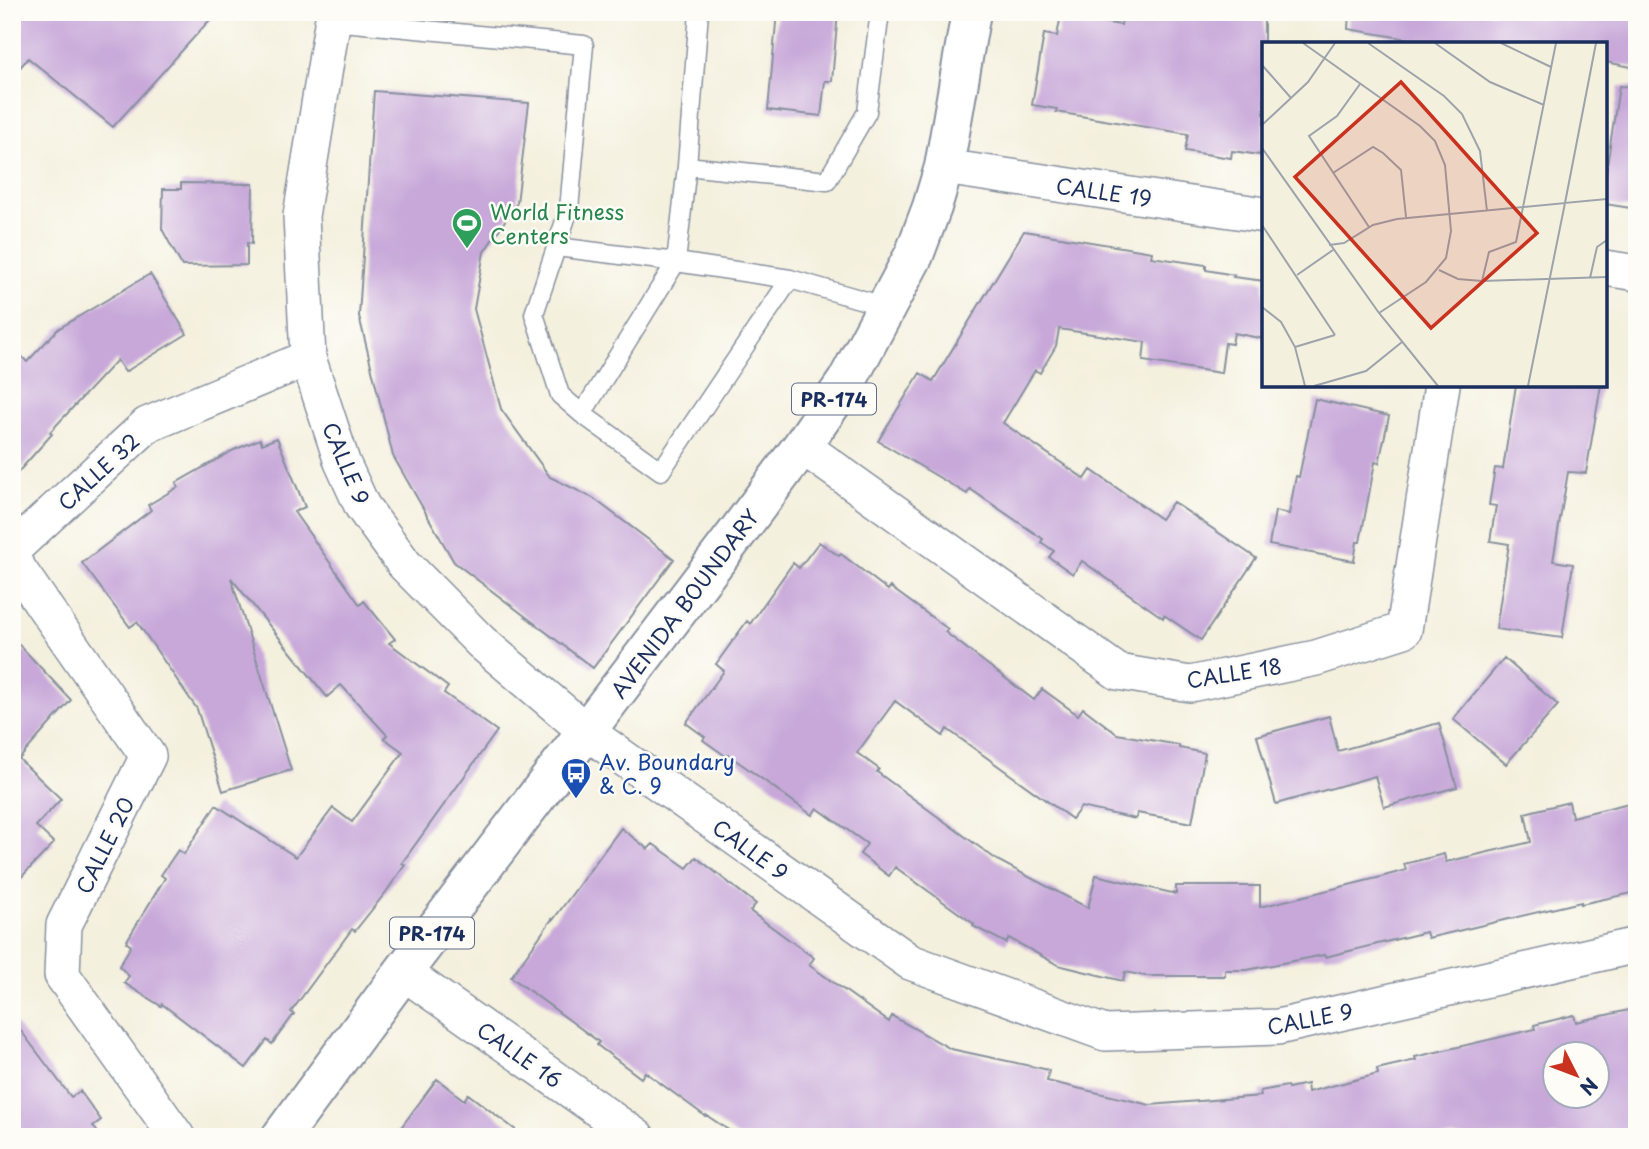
<svg xmlns="http://www.w3.org/2000/svg" width="1649" height="1149" viewBox="0 0 1649 1149" font-family="'Playpen Sans',sans-serif">
  <style>
    .building { fill: #c7a8d9; fill-rule: evenodd }
    .lines { fill: none; stroke-linecap: round; stroke-linejoin: round }
    .lane-casing { stroke: #88909e; stroke-width: 21 }
    .street-casing { stroke: #88909e; stroke-width: 38 }
    .highway-casing { stroke: #88909e; stroke-width: 42 }
    .lane { stroke: #fff; stroke-width: 18 }
    .street { stroke: #fff; stroke-width: 35 }
    .highway { stroke: #fff; stroke-width: 38 }
    .labels { text-anchor: middle; dominant-baseline: central; stroke-width: 5; stroke-linejoin: round; paint-order: stroke }
    .shield { fill: #fdfcf7; stroke: #5f6c8c; stroke-width: 2 }
    .shield-label { font-size: 19px; font-weight: bold; fill: #1b2f5e }
    .street-label { font-size: 21px; fill: #1b2f5e; stroke: #fdfcf7 }
    .leisure-label { font-size: 21px; fill: #27864d; stroke: #fdfcf7; text-anchor: start }
    .transit-label { font-size: 21px; fill: #164399; stroke: #fdfcf7; text-anchor: start }
    .inset-road { fill: none; stroke: #9da3ab; stroke-width: 2 }
    .view { fill: #c8321e; fill-opacity: 0.15; stroke: #c8321e; stroke-width: 3.5 }
    .inset-edge { fill: none; stroke: #1b2f5e; stroke-width: 3.5 }
  </style>
  <rect width="100%" height="100%" fill="#fdfcf7"/>
  <filter id="ink" filterUnits="userSpaceOnUse"><feTurbulence type="fractalNoise" baseFrequency=".0143" numOctaves="2"/><feDisplacementMap in="SourceGraphic" scale="14" xChannelSelector="R" yChannelSelector="G"/><feConvolveMatrix kernelMatrix="1 2 1 2 8 2 1 2 1" color-interpolation-filters="sRGB"/></filter>
  <filter id="wash" filterUnits="userSpaceOnUse"><feTurbulence type="fractalNoise" baseFrequency=".00686" numOctaves="4" result="noise"/><feDisplacementMap in="SourceGraphic" scale="28" xChannelSelector="R" yChannelSelector="G"/><feGaussianBlur stdDeviation="1.57" result="paint"/><feColorMatrix in="noise" values="0 0 0 0 0 0 0 0 0 0 0 0 0 0 0 0 0 1.4 0 .05"/><feComposite in="paint" operator="in"/></filter>
  <g filter="url(#wash)">
    <rect width="100%" height="100%" fill="#f4f0de"/>
    <g id="blocks">
      <path class="building" d="M 12,12 L 217,12 L 113,127 L 28,58 L 12,77 Z
        M 777,12 L 838,12 L 832,81 L 825,81 L 821,116 L 768,110 Z
        M 1135,12 L 1264,12 L 1264,129 L 1260,155 L 1232,151 L 1231,158 L 1185,151 L 1188,134 L 1056,112 L 1057,109 L 1032,105 L 1044,34 L 1057,36 L 1061,15 L 1121,25 L 1122,18 L 1135,20 Z
        M 1349,12 L 1637,12 L 1637,68 L 1605,62 L 1605,44 L 1438,44 L 1348,29 Z
        M 1619,86 L 1637,87 L 1637,209 L 1605,204 L 1605,179 Z
        M 374,91 L 529,103 L 517,203 L 484,252 L 474,309 L 501,409 L 550,477 L 593,498 L 674,559 L 593,668 L 454,562 L 393,456 L 359,316 Z
        M 181,183 L 253,184 L 252,244 L 247,243 L 247,265 L 182,266 L 162,229 L 163,189 L 181,189 Z
        M 1024,231 L 1152,252 L 1151,257 L 1206,265 L 1206,270 L 1234,275 L 1233,277 L 1264,281 L 1264,339 L 1234,333 L 1232,344 L 1225,343 L 1221,373 L 1143,361 L 1145,342 L 1059,329 L 1056,346 L 1040,373 L 1035,370 L 1003,423 L 1085,479 L 1091,470 L 1161,519 L 1173,502 L 1256,558 L 1201,640 L 1164,615 L 1163,618 L 1082,561 L 1073,574 L 1049,557 L 1054,551 L 1041,542 L 1043,539 L 970,489 L 967,494 L 878,441 L 920,373 L 933,381 Z
        M 150,274 L 187,334 L 125,372 L 117,360 L 50,432 L 52,434 L 12,479 L 12,346 L 27,362 L 58,329 Z
        M 1516,385 L 1601,385 L 1586,473 L 1568,472 L 1553,561 L 1573,564 L 1562,638 L 1496,629 L 1509,544 L 1490,541 L 1496,506 L 1489,505 L 1495,468 L 1503,469 Z
        M 1315,399 L 1389,416 L 1379,463 L 1375,462 L 1360,542 L 1357,542 L 1354,561 L 1269,545 L 1275,511 L 1289,514 L 1296,476 L 1299,477 Z
        M 277,438 L 305,507 L 294,512 L 360,605 L 364,601 L 395,639 L 389,643 L 448,687 L 444,693 L 497,731 L 402,863 L 405,865 L 386,892 L 355,931 L 352,929 L 291,1012 L 294,1014 L 272,1044 L 267,1040 L 246,1068 L 162,1004 L 161,1006 L 124,983 L 129,976 L 119,966 L 131,946 L 126,942 L 165,878 L 161,875 L 178,850 L 184,854 L 216,805 L 296,857 L 333,808 L 352,822 L 403,752 L 384,738 L 387,735 L 341,685 L 327,697 L 231,578 L 291,770 L 223,791 L 197,709 L 137,622 L 130,627 L 82,563 L 151,510 L 148,505 L 178,487 L 176,483 L 234,450 L 260,439 L 262,444 Z
        M 819,542 L 839,556 L 841,554 L 888,590 L 890,587 L 948,629 L 945,632 L 1034,700 L 1042,689 L 1078,715 L 1083,708 L 1117,734 L 1179,745 L 1179,748 L 1205,753 L 1192,823 L 1137,813 L 1136,819 L 1081,807 L 1072,819 L 947,729 L 943,736 L 895,701 L 857,753 L 879,769 L 877,772 L 997,860 L 1088,908 L 1096,875 L 1176,894 L 1176,886 L 1260,886 L 1260,907 L 1377,878 L 1406,870 L 1404,864 L 1444,854 L 1446,862 L 1531,842 L 1525,813 L 1569,802 L 1572,817 L 1637,801 L 1637,892 L 1581,904 L 1581,902 L 1428,938 L 1426,932 L 1325,957 L 1324,955 L 1247,970 L 1225,970 L 1225,976 L 1145,976 L 1125,972 L 1123,981 L 1058,965 L 1009,938 L 1006,943 L 973,926 L 974,924 L 895,867 L 889,876 L 860,854 L 867,844 L 817,808 L 812,815 L 744,766 L 728,755 L 727,757 L 703,740 L 705,737 L 686,723 L 724,671 L 716,664 L 747,621 L 750,624 L 793,563 L 799,568 Z
        M 12,637 L 71,700 L 19,759 L 61,799 L 36,826 L 54,843 L 12,887 Z
        M 1504,658 L 1558,705 L 1506,764 L 1453,719 Z
        M 1329,716 L 1338,751 L 1439,723 L 1457,787 L 1384,807 L 1375,776 L 1276,804 L 1257,736 Z
        M 621,828 L 648,849 L 653,844 L 687,868 L 696,857 L 756,904 L 750,911 L 814,958 L 809,965 L 889,1022 L 892,1016 L 951,1049 L 1049,1070 L 1047,1081 L 1150,1105 L 1261,1096 L 1260,1091 L 1287,1086 L 1288,1088 L 1307,1084 L 1308,1092 L 1378,1074 L 1377,1069 L 1416,1060 L 1415,1057 L 1535,1029 L 1534,1025 L 1574,1015 L 1576,1022 L 1637,1008 L 1637,1137 L 739,1137 L 706,1115 L 705,1116 L 645,1072 L 641,1078 L 597,1045 L 599,1042 L 511,977 L 552,919 L 553,920 ZM 1555,1054 L 1597,1054 L 1597,1096 L 1555,1096 Z
        M 12,1019 L 71,1097 L 80,1091 L 101,1120 L 93,1126 L 101,1137 L 12,1137 Z
        M 437,1079 L 464,1100 L 468,1094 L 525,1137 L 394,1137 Z"/>
    </g>
  </g>
  <g filter="url(#ink)">
    <use href="#blocks" fill-opacity="0" stroke="#88909e" stroke-width="2"/>
    <g class="lines">
      <g class="lane-casing">
        <path id="lane" d="M 699,12 L 687,166 L 827,181 L 867,112 L 880,12
          M 332,21 L 584,45 L 569,209 L 534,314 L 560,395 L 582,414 L 661,471 L 790,279 L 887,307
          M 557,247 L 676,262 L 687,166
          M 582,414 L 676,262 L 790,279"/>
      </g>
      <g class="street-casing">
        <path id="street" d="M 334,12 L 301,216 L 308,358 L 342,462 L 362,506 L 405,565 L 481,642 L 587,732 L 910,962 L 1105,1033 L 1278,1027 L 1637,945
          M 944,167 L 1264,215
          M 1605,268 L 1637,273
          M 802,446 L 1118,672 L 1190,684 L 1316,658 L 1404,630 L 1442,385
          M 12,550 L 147,425 L 308,358
          M 12,560 L 148,756 L 64,925 L 62,975 L 177,1137
          M 403,972 L 637,1137"/>
      </g>
      <g class="highway-casing">
        <path id="highway" d="M 281,1137 L 403,972 L 737,533 L 802,446 L 847,381 L 914,255 L 932,207 L 944,167 L 971,12"/>
      </g>
      <use href="#lane" class="lane"/>
      <use href="#street" class="street"/>
      <use href="#highway" class="highway"/>
    </g>
  </g>
  <defs>
    <g id="stadium-pin" transform="scale(1.575)"><path d="M0 17L-7.5 6A9.5 9.5 0 1 1 7.5 6Z" fill="#2e9e5b" stroke="#fdfcf7"/><path d="M0-5a6.5 5 0 1 0 0 10a6.5 5 0 1 0 0-10ZM-3.5-1.8h7v3.6h-7Z" fill="#fff"/></g>
    <g id="bus-pin" transform="scale(1.575)"><path d="M0 17L-7.5 6A9.5 9.5 0 1 1 7.5 6Z" fill="#1a4fb4" stroke="#fdfcf7"/><path d="M-5-6H5V4H4V6H2V4H-2V6H-4V4H-5ZM-3.5-4V0h7V-4ZM-3.5 1.2v1.5H-2V1.2ZM2 1.2v1.5H3.5V1.2Z" fill="#fff"/></g>
  </defs>
  <g fill-rule="evenodd">
    <use href="#stadium-pin" x="467" y="223"/>
    <use href="#bus-pin" x="576" y="773"/>
  </g>
  <g class="labels">
    <g class="shield">
      <rect x="792" y="383.5" width="84" height="31" rx="5"/>
      <rect x="390" y="917.5" width="84" height="31" rx="5"/>
    </g>
    <g class="shield-label">
      <text x="834" y="399">PR-174</text>
      <text x="432" y="933">PR-174</text>
    </g>
    <g class="street-label">
      <text transform="translate(1104 191) rotate(8)">CALLE 19</text>
      <text transform="translate(347 463) rotate(67)">CALLE 9</text>
      <text transform="translate(98 471) rotate(-43)">CALLE 32</text>
      <text transform="translate(684 603) rotate(-53)">AVENIDA BOUNDARY</text>
      <text transform="translate(1234 672) rotate(-9)">CALLE 18</text>
      <text transform="translate(104 845) rotate(-64)">CALLE 20</text>
      <text transform="translate(751 849) rotate(36)">CALLE 9</text>
      <text transform="translate(1310 1018) rotate(-11)">CALLE 9</text>
      <text transform="translate(520 1054) rotate(35)">CALLE 16</text>
    </g>
    <g class="leisure-label">
      <text x="490" y="211">World Fitness<tspan x="490" dy="24">Centers</tspan></text>
    </g>
    <g class="transit-label">
      <text x="599" y="761">Av. Boundary<tspan x="599" dy="24">&amp; C. 9</tspan></text>
    </g>
  </g>
  <g transform="translate(1262 42)">
    <rect width="345" height="345" fill="#f4f0de"/>
    <path class="inset-road" d="M 41,1 L 158,84 L 173,99 L 183,123 L 189,189 L 184,216 L 164,240 L 117,271M 106,1 L 182,54 L 200,72 L 218,109 L 225,169M 173,1 L 228,40 L 282,63M 239,1 L 289,25M 334,1 L 303,161 L 345,157M 0,23 L 29,56M 98,42 L 75,74 L 47,94 L 107,185M 0,83 L 46,40 L 73,1M 0,106 L 117,271 L 176,344M 71,131 L 111,105 L 121,111 L 139,128 L 144,175M 0,183 L 73,293M 67,203 L 82,201 L 111,183 L 135,177 L 303,161 L 266,344M 177,228 L 196,237 L 220,239 L 345,235M 35,233 L 71,208M 328,236 L 335,205 L 345,198M 220,239 L 227,210 L 254,200 L 294,1M 0,265 L 19,280 L 33,305 L 43,344M 33,305 L 73,293M 52,344 L 104,329 L 140,300"/>
    <path class="view" d="M 139,40 L 275,191 L 169,286 L 33,135 Z"/>
    <rect width="345" height="345" class="inset-edge"/>
  </g>
  <rect width="1649" height="1149" fill="none" stroke="#fdfcf7" stroke-width="42"/>
  <g transform="translate(1576 1075) rotate(132)"><circle r="33" fill="#fdfcf7" stroke="#a3aaba" stroke-width="2"/>
  <path d="M0-5L12 26L0 18L-12 26Z" fill="#c8321e"/>
  <text y="-10" font-size="19" font-weight="bold" text-anchor="middle" fill="#1b2f5e">N</text>
  </g>
</svg>
